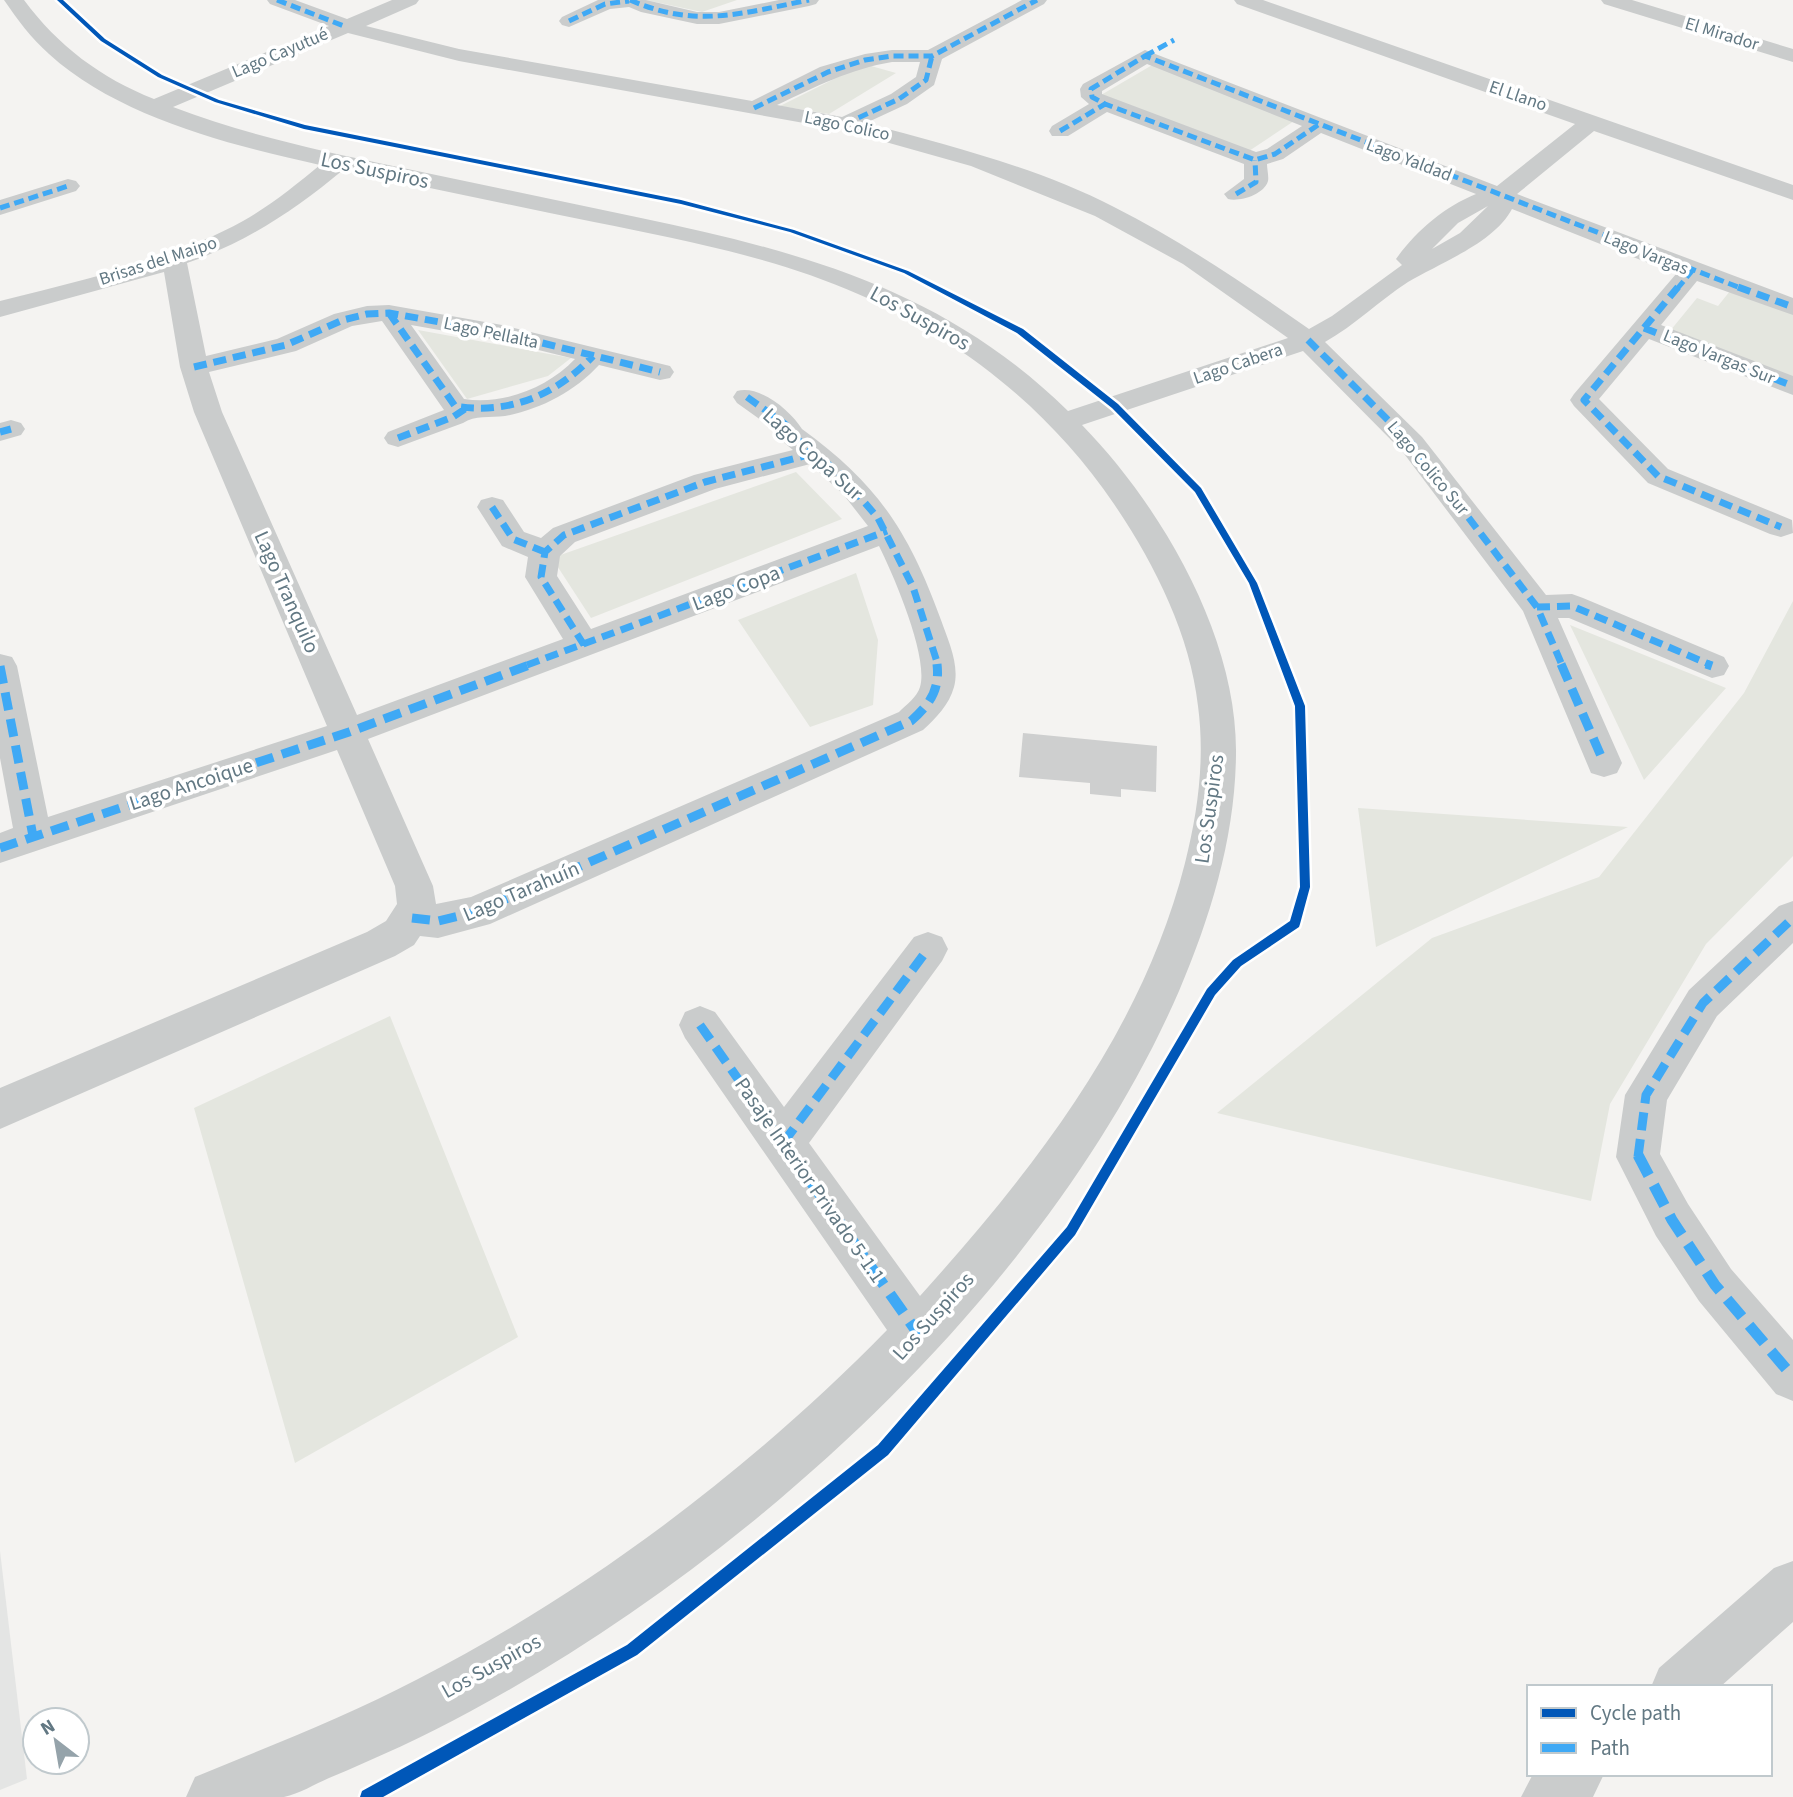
<svg xmlns="http://www.w3.org/2000/svg" width="1793" height="1797" viewBox="0 0 1793 1797" font-family="'Source Sans 3',sans-serif">
  <style>
    .built { fill: #e4e5e4 }
    .green { fill: #e4e6df }
    .building { fill: #cecfcf }
    .lines { fill: none; stroke-linecap: round; stroke-linejoin: round }
    .minor { fill: #cacccc; fill-rule: evenodd }
    .quiet-far3 { stroke: #3fa9f5; stroke-width: 5; stroke-dasharray: 10 5; stroke-linecap: butt }
    .quiet-far2 { stroke: #3fa9f5; stroke-width: 7; stroke-dasharray: 13 7; stroke-linecap: butt }
    .quiet-far1 { stroke: #3fa9f5; stroke-width: 9; stroke-dasharray: 18 9; stroke-linecap: butt }
    .quiet { stroke: #3fa9f5; stroke-width: 11; stroke-dasharray: 23 11; stroke-linecap: butt }
    .cycleway-casing { stroke: #fff; stroke-width: 5 }
    .cycleway { fill: #0057b8; fill-rule: evenodd }
    .labels { text-anchor: middle; dominant-baseline: central; stroke-width: 7; stroke-linejoin: round; paint-order: stroke }
    .far-street-label { font-size: 18px; fill: #627883; stroke: #fff }
    .street-label { font-size: 21px; fill: #627883; stroke: #fff }
  </style>
  <rect width="100%" height="100%" fill="#f4f3f1"/>
  <path class="built" d="M 0,1551 L 27,1779 L 0,1790 Z"/>
  <path class="green" d="M 646,0 L 737,0 L 702,12 Z
    M 864,64 L 896,73 L 829,114 L 780,106 Z
    M 1154,64 L 1297,119 L 1246,153 L 1101,95 Z
    M 1730,291 L 1793,314 L 1793,377 L 1670,331 L 1697,298 L 1718,306 Z
    M 418,330 L 571,358 L 548,376 L 467,399 Z
    M 796,472 L 842,519 L 591,618 L 552,558 Z
    M 856,573 L 878,640 L 873,705 L 810,727 L 738,620 Z
    M 1793,601 L 1793,856 L 1706,944 L 1610,1104 L 1591,1201 L 1217,1113 L 1432,938 L 1599,877 L 1744,693 Z
    M 1570,625 L 1726,688 L 1644,780 Z
    M 1358,808 L 1628,827 L 1376,947 Z
    M 390,1016 L 518,1337 L 295,1463 L 194,1108 Z"/>
  <path class="building" d="M 1023,733 L 1157,746 L 1156,792 L 1121,789 L 1121,797 L 1090,794 L 1090,783 L 1019,777 Z"/>
  <g class="lines">
    <path class="minor" d="M 4,0 L 24,0 C 58,46 101,78 154,99 L 329,26 L 270,4 L 267,0 L 295,0 L 347,19 L 392,0 L 419,0 L 416,4 L 366,26 L 459,49 L 752,101 L 820,67 L 865,54 L 892,50 L 928,50 L 1022,0 L 1047,0 L 1044,4 L 942,59 L 934,85 L 907,104 L 866,123 C 950,146 1036,167 1114,207 C 1183,242 1246,285 1309,329 L 1332,316 L 1402,265 L 1396,259 C 1416,231 1444,207 1476,194 L 1321,133 L 1283,159 L 1267,164 C 1267,169 1269,177 1268,181 C 1264,195 1239,202 1228,199 L 1224,194 L 1244,179 L 1244,164 L 1107,112 L 1068,136 L 1052,136 L 1049,131 L 1052,126 L 1089,104 L 1081,97 L 1080,89 L 1083,84 L 1145,50 L 1497,186 L 1575,124 L 1237,4 L 1234,0 L 1263,0 L 1793,185 L 1793,200 L 1594,131 L 1517,194 L 1793,298 L 1793,315 L 1697,281 L 1661,325 L 1793,376 L 1793,395 L 1649,339 L 1599,399 L 1668,469 L 1792,520 L 1793,533 L 1781,537 L 1770,534 L 1648,483 L 1574,406 L 1570,400 L 1574,394 L 1676,274 L 1512,209 C 1494,243 1440,263 1408,282 C 1379,301 1355,325 1325,342 L 1422,437 L 1546,595 L 1572,594 L 1583,598 L 1724,657 L 1729,666 L 1724,675 L 1712,678 L 1569,618 L 1558,618 L 1622,763 L 1617,773 L 1604,777 L 1591,773 L 1523,611 L 1402,451 L 1303,351 L 1082,425 C 1162,507 1238,638 1236,755 C 1235,837 1211,916 1179,991 C 1050,1288 753,1559 471,1711 C 425,1736 377,1758 329,1778 C 315,1784 299,1794 284,1797 C 259,1797 213,1797 186,1797 L 195,1777 C 270,1746 345,1717 418,1679 C 591,1590 751,1469 887,1330 L 685,1038 L 679,1025 L 685,1012 L 700,1006 L 715,1012 L 784,1107 L 914,937 L 928,932 L 942,937 L 948,949 L 942,961 L 809,1143 L 920,1296 C 1034,1169 1142,1032 1185,863 C 1198,812 1205,759 1198,706 C 1190,634 1154,563 1114,504 C 1051,411 960,338 858,294 C 774,257 683,240 594,222 C 510,205 426,187 343,170 C 295,210 247,242 187,263 L 206,356 L 277,339 L 334,314 L 367,306 L 389,305 L 502,325 L 670,366 L 674,372 L 670,378 L 660,380 L 599,365 C 574,392 541,409 505,416 C 490,418 475,415 463,423 L 398,447 L 388,444 L 384,438 L 388,432 L 444,410 L 382,321 L 352,326 L 296,351 L 209,372 L 222,412 L 357,715 L 563,639 L 525,577 L 528,557 L 502,546 L 477,507 L 481,500 L 492,497 L 503,500 L 524,532 L 541,538 L 553,528 L 694,475 L 793,450 L 782,441 L 775,430 L 737,403 L 733,397 L 737,391 C 760,385 790,410 802,429 C 878,484 909,532 941,620 C 948,640 960,665 954,687 C 949,705 936,718 923,730 L 490,924 L 438,938 L 420,936 L 414,945 L 395,956 L 0,1129 L 0,1088 L 367,932 L 386,921 L 397,904 L 395,886 L 337,750 L 0,863 L 0,833 L 13,828 L 0,758 L 0,654 L 12,657 L 17,666 L 48,817 L 327,726 L 194,412 L 180,367 L 164,272 L 0,317 L 0,301 C 82,280 168,262 243,221 C 271,205 296,185 320,165 C 230,145 118,117 49,54 C 31,38 17,19 4,0 ZM 348,33 L 459,61 L 843,130 L 971,166 L 1095,216 L 1183,264 L 1288,338 L 1068,411 C 946,291 804,252 641,218 C 560,201 479,184 398,167 C 321,151 246,135 173,107 ZM 892,62 L 920,62 L 916,77 L 891,94 L 842,117 L 777,105 C 815,87 850,69 892,62 ZM 1147,64 L 1302,126 L 1267,149 L 1256,152 L 1102,94 L 1102,91 ZM 1488,206 L 1460,233 L 1432,249 L 1458,223 ZM 411,325 L 502,341 L 575,359 C 547,388 504,405 464,399 ZM 810,464 L 843,494 L 868,526 L 591,629 L 557,576 L 560,556 L 575,542 L 715,489 ZM 879,546 C 893,574 929,657 920,687 C 917,697 906,705 899,712 L 471,897 L 436,904 L 433,886 L 368,739 Z
      M 598,0 L 646,0 L 697,12 L 719,12 L 779,0 L 819,0 L 816,4 L 809,6 L 719,24 L 697,24 L 641,12 L 629,7 L 610,9 L 569,27 L 562,25 L 559,21 L 562,17 Z
      M 1601,0 L 1632,0 L 1793,49 L 1793,62 L 1604,4 Z
      M 68,179 L 76,181 L 80,186 L 76,191 L 0,215 L 0,200 Z
      M 11,420 L 21,423 L 25,429 L 21,435 L 0,441 L 0,423 Z
      M 1793,901 L 1793,943 L 1717,1016 L 1667,1100 L 1660,1154 L 1688,1204 L 1731,1269 L 1793,1340 L 1793,1401 L 1776,1394 L 1699,1301 L 1656,1236 L 1616,1157 L 1625,1095 L 1689,990 L 1779,906 Z
      M 1793,1561 L 1793,1622 L 1720,1687 L 1651,1687 L 1659,1668 L 1774,1568 Z
      M 1533,1774 L 1604,1774 L 1593,1797 L 1521,1797 Z"/>
    <path class="quiet-far3" d="M 277,0 L 344,26
      M 630,0 C 696,29 743,13 809,0
      M 569,21 L 605,4 L 629,1
      M 1145,56 L 1174,40
      M 754,108 L 828,72 L 865,60 L 892,56 L 932,56 L 1037,0
      M 845,124 L 899,99 L 926,80 L 932,56
      M 1318,125 L 1275,154 L 1255,160 L 1105,104 L 1092,97 L 1091,89 L 1145,56 L 1743,289
      M 1060,131 L 1105,104
      M 1236,194 L 1256,182 L 1255,160
      M 0,208 L 68,186
      M 1677,289 L 1692,271"/>
    <path class="quiet-far2" d="M 1678,287 L 1584,400 L 1658,476 L 1781,527
      M 1738,287 L 1793,307
      M 389,313 L 455,406 C 509,415 556,395 593,356
      M 1644,328 L 1793,386
      M 1308,340 L 1412,444 L 1537,607 L 1562,665
      M 194,367 L 286,345 L 343,320 L 367,314 L 389,313 L 502,333 L 660,372
      M 747,397 L 785,424 L 792,435 L 839,473 L 878,518 L 913,587 L 938,665
      M 0,432 L 11,429
      M 398,438 L 453,417 L 465,409
      M 492,507 L 513,539 L 545,552
      M 1537,607 L 1572,606 L 1711,665
      M 584,645 L 541,577 L 545,552 L 564,535 L 705,482 L 816,453
      M 527,665 L 887,531"/>
    <path class="quiet-far1" d="M 1561,664 L 1604,763
      M 1706,664 L 1712,666
      M 0,666 L 33,836
      M 0,848 L 349,732 L 532,664
      M 412,918 L 438,921 L 476,912 L 911,721 C 930,704 940,690 937,664
      M 700,1025 L 793,1157
      M 783,1143 L 928,949
      M 1638,1157 L 1646,1095 L 1703,1003 L 1793,918"/>
    <path class="quiet" d="M 792,1155 L 919,1335
      M 1638,1155 L 1672,1220 L 1715,1285 L 1793,1377"/>
    <g class="cycleway-casing">
      <path id="cycleway" d="M 57,0 L 63,0 L 105,39 L 162,75 L 219,100 L 305,125 L 681,200 L 794,230 L 908,271 L 1023,329 L 1118,404 L 1201,488 L 1257,583 L 1305,706 L 1310,887 L 1300,924 L 1299,927 L 1241,966 L 1215,995 L 1075,1235 L 888,1455 L 637,1655 L 383,1797 L 360,1797 L 362,1791 L 627,1645 L 878,1445 L 1067,1227 L 1207,989 L 1233,960 L 1290,921 L 1300,887 L 1295,706 L 1249,583 L 1195,492 L 1112,408 L 1017,333 L 904,273 L 790,232 L 681,204 L 304,129 L 215,102 L 158,77 L 101,41 Z"/>
    </g>
    <use href="#cycleway" class="cycleway"/>
  </g>
  <g class="labels">
    <g class="far-street-label">
      <text transform="translate(1722 34) rotate(17)">El Mirador</text>
      <text transform="translate(280 53) rotate(-23)">Lago Cayutué</text>
      <text transform="translate(1518 96) rotate(19)">El Llano</text>
      <text transform="translate(847 126) rotate(12)">Lago Colico</text>
      <text transform="translate(1409 160) rotate(21)">Lago Yaldad</text>
      <text transform="translate(1646 253) rotate(22)">Lago Vargas</text>
      <text transform="translate(158 261) rotate(-18)">Brisas del Maipo</text>
      <text transform="translate(491 333) rotate(12)">Lago Pellalta</text>
      <text transform="translate(1719 357) rotate(22)">Lago Vargas Sur</text>
      <text transform="translate(1238 364) rotate(-19)">Lago Cabera</text>
      <text transform="translate(1428 468) rotate(50)">Lago Colico Sur</text>
    </g>
    <g class="street-label">
      <text transform="translate(375 170) rotate(12)">Los Suspiros</text>
      <text transform="translate(920 318) rotate(29)">Los Suspiros</text>
      <text transform="translate(813 454) rotate(42)">Lago Copa Sur</text>
      <text transform="translate(736 588) rotate(-21)">Lago Copa</text>
      <text transform="translate(287 592) rotate(66)">Lago Tranquilo</text>
      <text transform="translate(191 784) rotate(-18)">Lago Ancoique</text>
      <text transform="translate(1209 809) rotate(-82)">Los Suspiros</text>
      <text transform="translate(521 891) rotate(-23)">Lago Tarahuín</text>
      <text transform="translate(810 1180) rotate(55)">Pasaje Interior Privado 5-1.1</text>
      <text transform="translate(933 1316) rotate(-48)">Los Suspiros</text>
      <text transform="translate(491 1666) rotate(-29)">Los Suspiros</text>
    </g>
  </g>
  <rect x="1527" y="1685" width="245" height="91" fill="#ffffff" stroke="#c0c9cd" stroke-width="2"/>
  <rect x="1541" y="1708" width="35" height="10" fill="#0057b8" stroke="#c0c9cd" stroke-width="2"/>
  <text x="1590" y="1720" font-size="21" fill="#627883">Cycle path</text>
  <rect x="1541" y="1743" width="35" height="10" fill="#3fa9f5" stroke="#c0c9cd" stroke-width="2"/>
  <text x="1590" y="1755" font-size="21" fill="#627883">Path</text>
  <g transform="translate(56 1741) rotate(329)"><circle r="33" fill="#ffffff" stroke="#c0c9cd" stroke-width="2"/>
  <path d="M0-5L12 26L0 18L-12 26Z" fill="#95a3aa"/>
  <text y="-10" font-size="19" font-weight="bold" text-anchor="middle" fill="#627883">N</text>
  </g>
</svg>
